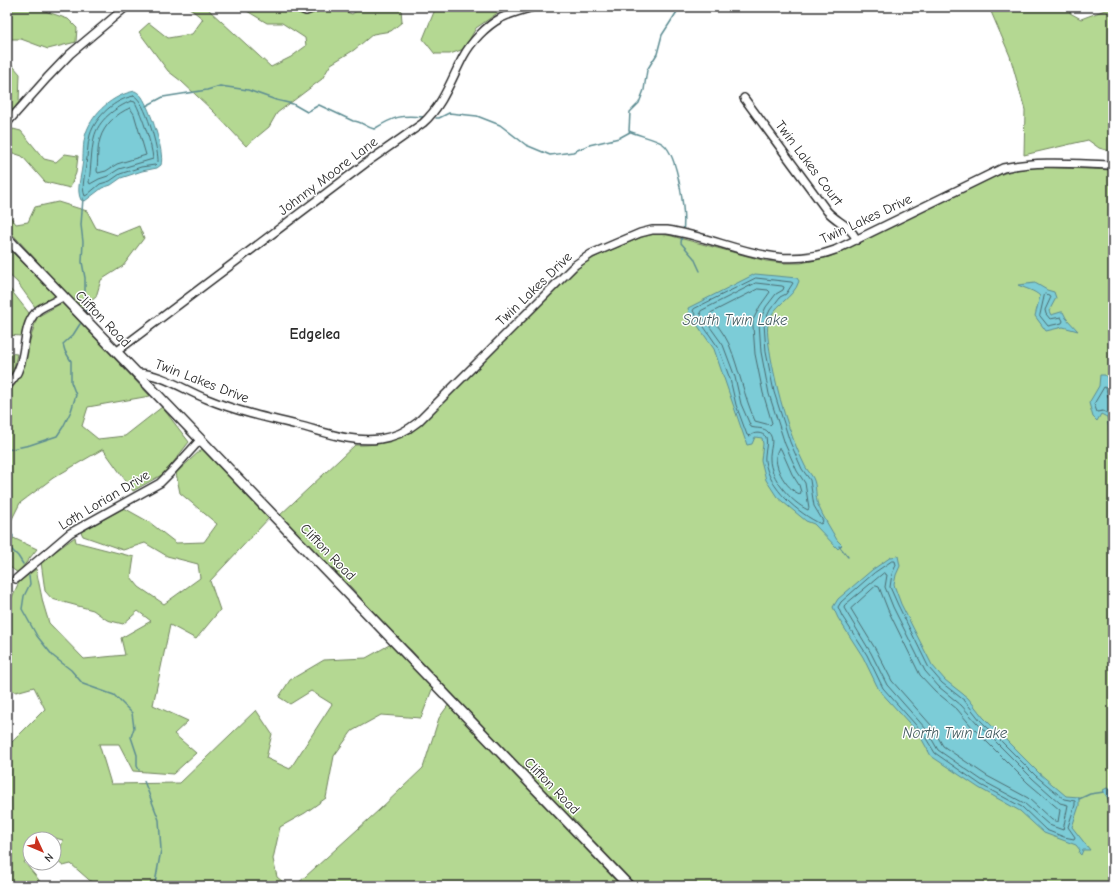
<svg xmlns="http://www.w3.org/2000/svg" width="1120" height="893" viewBox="0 0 1120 893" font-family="'Comic Neue',sans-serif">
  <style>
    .green { fill: #b4d892; stroke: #70825e }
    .water { fill: #7cccd7; stroke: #5c8c92 }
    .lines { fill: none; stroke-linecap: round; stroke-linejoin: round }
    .shore { stroke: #4b6b70; stroke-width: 1 }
    .stream { stroke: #5c8c92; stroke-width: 1.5 }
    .minor-casing { stroke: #2b2b2b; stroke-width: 10 }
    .major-casing { stroke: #2b2b2b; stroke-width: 12 }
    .minor { stroke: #fff; stroke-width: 7 }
    .major { stroke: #fff; stroke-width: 9 }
    .labels { text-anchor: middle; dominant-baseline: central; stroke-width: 3; stroke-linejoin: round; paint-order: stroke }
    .street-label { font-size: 14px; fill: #2b2b2b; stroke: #fff }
    .water-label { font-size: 15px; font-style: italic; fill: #435b5f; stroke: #fff }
    .neighbourhood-label { font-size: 15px; font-weight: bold; fill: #2b2b2b; stroke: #fff }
  </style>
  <rect width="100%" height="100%" fill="#fff"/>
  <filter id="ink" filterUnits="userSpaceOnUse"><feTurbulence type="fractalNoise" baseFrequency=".025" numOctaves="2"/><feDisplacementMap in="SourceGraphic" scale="8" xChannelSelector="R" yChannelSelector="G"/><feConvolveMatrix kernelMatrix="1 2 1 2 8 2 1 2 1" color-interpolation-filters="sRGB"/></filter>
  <g filter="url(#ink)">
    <path class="green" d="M 7,7 L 41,7 L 42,10 L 68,19 L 77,28 L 76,42 L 48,49 L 21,39 L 7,39 Z
      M 188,7 L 208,7 L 210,11 L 271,67 L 291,57 L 306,46 L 305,38 L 282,23 L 267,23 L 247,11 L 244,7 L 332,7 L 352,14 L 362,7 L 403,7 L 401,8 L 402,22 L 391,31 L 373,34 L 354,50 L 331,64 L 322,79 L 277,113 L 269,127 L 246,146 L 213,111 L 181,81 L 168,71 L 139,32 L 149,23 L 168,38 L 192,34 L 203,19 Z
      M 436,7 L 523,7 L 499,12 L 476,28 L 464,49 L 450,54 L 435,54 L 423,39 Z
      M 989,7 L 1072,7 L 1070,13 L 1081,19 L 1113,7 L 1113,152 L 1099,148 L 1088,140 L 1024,155 L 1025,110 L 1010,56 Z
      M 7,59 L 20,74 L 19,102 L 7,117 Z
      M 13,129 L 21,131 L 44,159 L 56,162 L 65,154 L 78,156 L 76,173 L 70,188 L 45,182 L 22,156 L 7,151 L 7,135 Z
      M 1038,167 L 1113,170 L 1113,886 L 636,886 L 446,689 L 411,650 L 398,640 L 373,613 L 352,588 L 279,516 L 355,445 C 380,446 401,439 422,424 L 570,275 L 580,266 L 599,255 L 642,237 L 655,234 L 668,235 L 766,261 L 783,263 L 801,263 L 829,257 L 991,178 C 1006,172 1021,168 1038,167 Z
      M 58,202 L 87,211 L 96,228 L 117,235 L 139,226 L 144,238 L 123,266 L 101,280 L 96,297 L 81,309 L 7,228 L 7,212 L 16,224 L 28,222 L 35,207 Z
      M 7,247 L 56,296 L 35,307 L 17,282 L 7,273 Z
      M 10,289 L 29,313 L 21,336 L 7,335 L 7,291 Z
      M 62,303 L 150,396 L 88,407 L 82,426 L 98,439 L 125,436 L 162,407 L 189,442 L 165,473 L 133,491 L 103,449 L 53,478 L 20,503 L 7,529 L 7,396 L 18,380 L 37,317 Z
      M 7,353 L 17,354 L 13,372 L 7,379 Z
      M 203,448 L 271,516 L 210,581 L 220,610 L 196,639 L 170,625 L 153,705 L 188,721 L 174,734 L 196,753 L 173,774 L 133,771 L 119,744 L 99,744 L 111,784 L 180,783 L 256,710 L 272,734 L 266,758 L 290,769 L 332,704 L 311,691 L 290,704 L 279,697 L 290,680 L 324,660 L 366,658 L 391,644 L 433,687 L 421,718 L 381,715 L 352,731 L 334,756 L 326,798 L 305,813 L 280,827 L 273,859 L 277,877 L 288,886 L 96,886 L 71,864 L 63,866 L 57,861 L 63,840 L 51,837 L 49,839 L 30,839 L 30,857 L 24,862 L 39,880 L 40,886 L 7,886 L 7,737 L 10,744 L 45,709 L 34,687 L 16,692 L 7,687 L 7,608 L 19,582 L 36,569 L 43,603 L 49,623 L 84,659 L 125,655 L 121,638 L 151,621 L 138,611 L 123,624 L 107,620 L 93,610 L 52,599 L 45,591 L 41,562 L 75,537 L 76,542 L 134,557 L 131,577 L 139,587 L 164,604 L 200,578 L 198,564 L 167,556 L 145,543 L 123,550 L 83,536 L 81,532 L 124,508 L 149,522 L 176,543 L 204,542 L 217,524 L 180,493 L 176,473 Z
      M 7,535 L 37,549 L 18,573 L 7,565 Z
      M 449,704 L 623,886 L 295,886 L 379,810 L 423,768 L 439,718 Z"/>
    <path class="water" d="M 135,91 C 138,93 140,94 142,97 C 150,109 165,152 161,165 L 157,168 L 142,171 L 121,178 L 111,185 L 102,188 L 85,201 L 81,200 C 76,190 81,177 82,167 C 84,156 82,144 86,133 C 93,112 113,95 135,91 Z
      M 755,274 L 797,278 L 799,281 C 794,299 771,305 768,325 C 766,331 770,351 771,358 C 778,395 788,432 805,466 C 807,470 811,474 813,478 C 817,486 815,497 818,505 C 823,517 831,529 837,540 L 842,545 L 838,549 L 814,524 L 806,521 L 777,497 L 766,480 L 761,460 L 763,444 L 762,438 L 755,437 L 752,444 L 747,445 L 714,349 L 689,313 L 688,308 Z
      M 1035,283 L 1047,290 L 1054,292 L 1056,298 L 1049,311 L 1051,315 L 1061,312 L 1063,312 L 1066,318 L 1078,331 L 1063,327 L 1046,331 L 1035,316 L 1040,296 C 1034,290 1026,289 1018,285 Z
      M 1100,375 L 1105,375 C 1115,385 1113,423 1113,439 L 1110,436 L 1107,417 L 1101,414 L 1097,421 L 1093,417 L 1089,403 L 1099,386 Z
      M 898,556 L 900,566 L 896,575 L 894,585 L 901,604 L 932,665 L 945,680 L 968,698 L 983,717 L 1039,773 L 1066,796 L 1079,797 L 1079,806 L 1072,827 L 1090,850 L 1083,850 L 1081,855 L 1079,853 L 1080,850 L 1076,845 L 1044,833 L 1020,811 L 979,788 L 931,756 L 919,734 L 879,690 L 863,657 L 838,618 L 833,607 L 838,599 L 872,570 L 891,557 Z
      M 1107,788 L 1113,790 L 1113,809 C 1108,804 1110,799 1104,793 L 1103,790 Z"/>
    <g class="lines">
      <path class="shore" d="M 134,96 C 145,99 159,151 158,162 L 155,165 L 141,167 L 120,174 L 110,181 L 100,184 L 87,195 L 85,196 C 81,187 85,175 86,165 C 88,155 87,145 90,135 C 96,116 115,99 134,96 Z
        M 131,101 L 135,102 C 142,116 152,144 153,159 L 119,169 L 108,176 L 99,179 L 90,184 L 89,182 C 91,168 91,152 94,138 C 98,120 115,108 131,101 Z
        M 130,108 L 134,114 L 146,155 L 117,164 L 106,171 L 98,173 L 97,171 C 98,161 97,149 100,139 C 104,125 117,113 130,108 Z
        M 756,278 L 791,282 L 793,283 L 786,294 L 780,297 L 770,310 L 764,323 L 766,352 L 774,392 L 790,442 L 802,469 L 810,480 L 814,506 L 823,521 L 821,524 C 798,513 769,489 765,461 C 764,453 768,445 766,437 C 762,432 754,432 750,436 L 747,435 L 736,405 L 730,379 L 718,347 L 693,311 L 694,309 Z
        M 756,283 L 782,286 L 784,287 L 783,290 L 776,294 L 766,307 L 759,322 L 761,352 L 769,394 L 785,444 L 797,471 L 805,483 L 809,508 L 808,510 C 791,502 770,478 770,459 C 769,450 776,439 768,432 C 764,427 756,429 751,427 L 741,404 L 735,377 L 723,345 L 700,313 L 701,311 Z
        M 758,289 L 768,290 L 770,292 L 760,306 L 753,320 L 753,326 L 755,354 L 763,393 L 772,423 L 770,425 L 755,421 C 744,396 739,369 729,344 C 724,333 716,324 710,315 L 711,313 Z
        M 1045,294 L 1050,295 L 1051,297 L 1045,310 L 1046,314 L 1050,319 L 1061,317 L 1063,321 L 1062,323 L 1048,326 L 1040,316 Z
        M 1113,399 L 1108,397 L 1106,388 L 1104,387 L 1094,404 L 1097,412 L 1103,411 L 1111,415 L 1113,431
        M 779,448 L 781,449 L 792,474 L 799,485 L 801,492 L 800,494 C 786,490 769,461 779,448 Z
        M 892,561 L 895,561 L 896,565 L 892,574 L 890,587 L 898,605 L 929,668 L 942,683 L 965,701 L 980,720 L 1036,776 L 1064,799 L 1075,801 L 1075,805 L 1068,827 L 1075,837 L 1074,839 L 1064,837 L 1046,830 L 1022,807 L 981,785 L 935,753 L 922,732 L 883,688 L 867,655 L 842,616 L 838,607 L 841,602 L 874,573 Z
        M 884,573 L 887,575 L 885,587 L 893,607 L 925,671 L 939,687 L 961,705 L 977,723 L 1033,779 L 1060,803 L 1068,805 L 1063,830 L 1049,825 L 1024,803 L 983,781 L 938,750 L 926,729 L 887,685 L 871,653 L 844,608 L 845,605 Z
        M 876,586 L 879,587 L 888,610 L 920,675 L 935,691 L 957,709 L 972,727 L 1028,783 L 1060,810 L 1058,822 L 1052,820 L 1028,798 L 987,776 L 943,746 L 931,725 L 892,681 L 876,650 L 851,609 Z"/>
      <path class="stream" d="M 680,7 L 662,35 L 657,54 L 647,70 L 644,90 L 639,103 L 630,112 L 629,131 C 637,135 656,139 663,144 C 678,155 686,214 683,232
        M 146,106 L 163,97 L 207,90 L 220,86 L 248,90 L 276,100 L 293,104 L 307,112 L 319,105 L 353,121 C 361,121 366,127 374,129 C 395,116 400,115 424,117
        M 436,118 L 439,118 L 449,113 L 477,116 L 500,125 L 526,145 L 550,155 L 573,152 L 589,145 L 619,138 L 630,132
        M 83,198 L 81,225 L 83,242 L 82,262 L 85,278 L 85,306 L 86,311
        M 682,235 L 681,243 L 694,258 L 700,271
        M 7,450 L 30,445 L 57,436 L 63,427 L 71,411 L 76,395 L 71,382 L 71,361 L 65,351 L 63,344 L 73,335 L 80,324
        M 7,528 L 13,536 L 9,547 L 18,556 L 23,564
        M 839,546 L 848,557
        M 29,576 L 30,584 L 24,596 L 22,609 L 37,636 L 53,656 L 71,670 L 83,684 L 114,695 L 132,713 L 134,728 L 131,737 L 137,755 L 137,766 L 139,770
        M 144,781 L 159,820 L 161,850 L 155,883 L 150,886
        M 1079,799 L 1090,794 L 1104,792"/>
      <g class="minor-casing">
        <path id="minor" d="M 295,7 L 306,11 L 317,7
          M 744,98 L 827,211 C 838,223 848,223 857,240
          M 7,123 L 47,78 L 70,54 L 126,7
          M 116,352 L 366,163 L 423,123 C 443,105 451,80 463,57 C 471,42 486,26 501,18 C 511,13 523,10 533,7
          M 136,373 C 161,373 184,390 207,399 C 236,411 267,418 297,425 C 325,432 351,443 380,439 C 395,437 407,431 418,422 L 575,265 L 591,254 L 640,233 L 652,230 L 667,230 C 727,239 773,273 835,250 L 1003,168 C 1039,160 1077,164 1113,165
          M 7,386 C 12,381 17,375 19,368 C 27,350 22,327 36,312 C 43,305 55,303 63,296
          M 16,579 L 70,533 L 160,483 L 172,471 L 200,440"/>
      </g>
      <g class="major-casing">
        <path id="major" d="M 7,238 L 629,886"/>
      </g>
      <use href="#minor" class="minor"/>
      <use href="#major" class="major"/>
    </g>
  </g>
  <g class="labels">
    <g class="street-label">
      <text transform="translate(809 163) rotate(53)">Twin Lakes Court</text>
      <text transform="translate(328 176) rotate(-37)">Johnny Moore Lane</text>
      <text transform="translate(866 219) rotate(-25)">Twin Lakes Drive</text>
      <text transform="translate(534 289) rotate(-44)">Twin Lakes Drive</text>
      <text transform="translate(103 319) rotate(46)">Clifton Road</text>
      <text transform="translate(202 381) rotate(21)">Twin Lakes Drive</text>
      <text transform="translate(104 500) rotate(-31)">Loth Lorian Drive</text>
      <text transform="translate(328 552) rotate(46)">Clifton Road</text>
      <text transform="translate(552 786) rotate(46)">Clifton Road</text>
    </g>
    <g class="water-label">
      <text x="735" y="320">South Twin Lake</text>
      <text x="955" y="733">North Twin Lake</text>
    </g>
    <g class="neighbourhood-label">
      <text x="315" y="334">Edgelea</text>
    </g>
  </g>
  <rect width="1120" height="893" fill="none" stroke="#fff" stroke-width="24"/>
  <rect x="12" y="12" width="1096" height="869" fill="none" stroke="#2b2b2b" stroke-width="1.5" filter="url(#ink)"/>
  <g transform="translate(42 851) rotate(134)"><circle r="19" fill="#ffffff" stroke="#aaaaaa"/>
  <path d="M0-3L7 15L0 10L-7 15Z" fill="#c8321e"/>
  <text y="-6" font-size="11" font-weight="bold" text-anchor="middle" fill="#2b2b2b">N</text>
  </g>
</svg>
